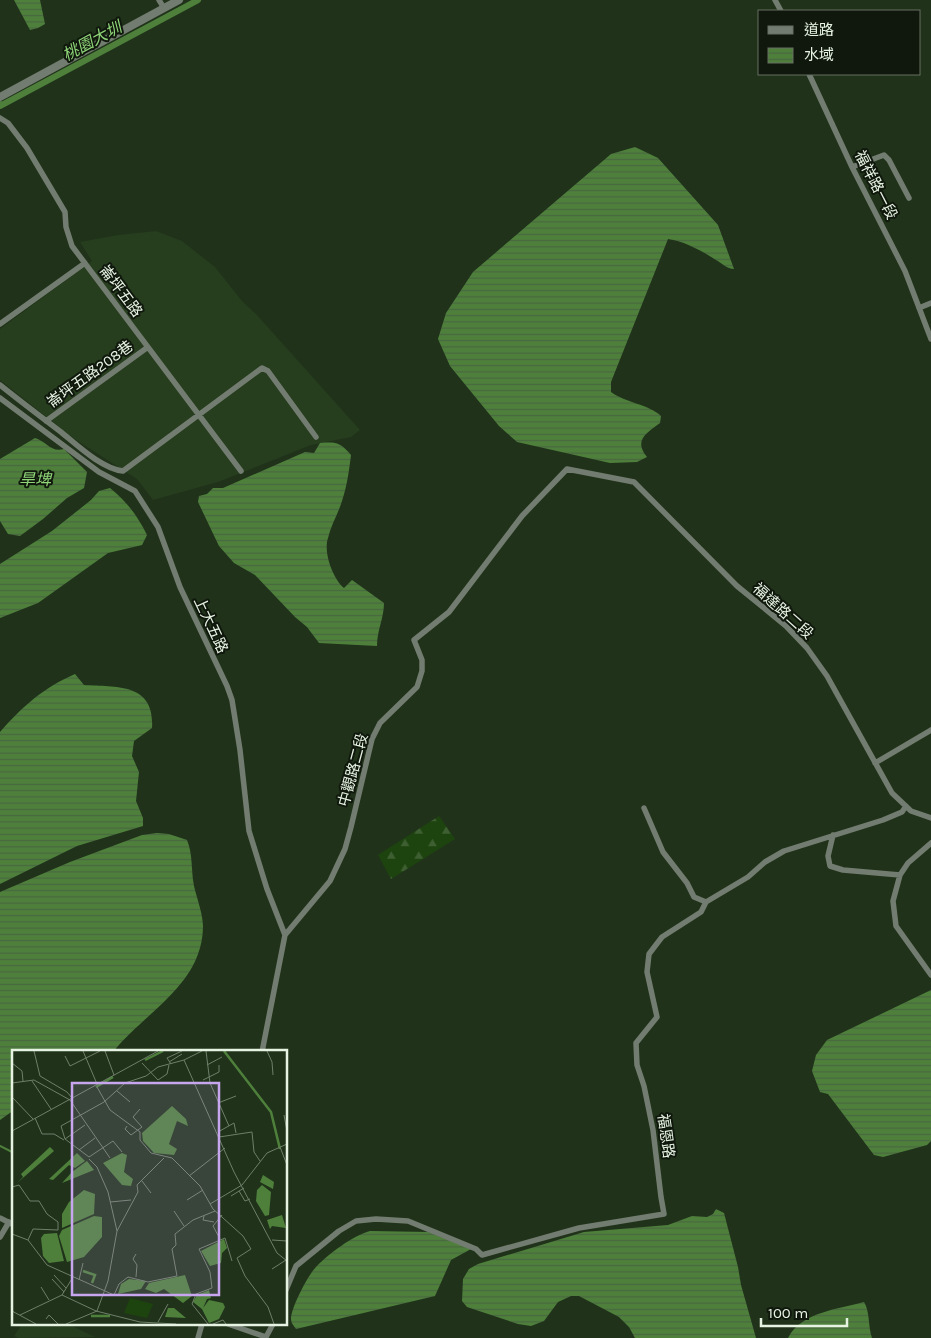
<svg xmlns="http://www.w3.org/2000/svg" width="931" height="1338" viewBox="0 0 931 1338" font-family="Karla,'Noto Sans TC',sans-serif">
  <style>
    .built { fill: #263d1e }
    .forest { fill: url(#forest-firs) }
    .water { fill: url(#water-rules) }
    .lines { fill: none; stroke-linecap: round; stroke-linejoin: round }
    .stream { stroke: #4e803c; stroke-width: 2 }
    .canal { stroke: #4e803c; stroke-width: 6 }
    .minor { stroke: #737c70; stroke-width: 5.5 }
    .tertiary { stroke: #737c70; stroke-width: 8 }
    .labels { text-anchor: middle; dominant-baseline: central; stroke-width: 4; stroke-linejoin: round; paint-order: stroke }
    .street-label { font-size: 15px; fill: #e6f2e2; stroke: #10180d }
    .water-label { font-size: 16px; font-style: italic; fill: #90d679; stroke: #10180d }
    .inset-river { fill: none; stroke: #4e803c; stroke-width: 2.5 }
    .inset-road { fill: none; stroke: #6f7f6a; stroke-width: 1 }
    .view { fill: #c7a6ef; fill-opacity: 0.15; stroke: #c7a6ef; stroke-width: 2.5 }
    .inset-edge { fill: none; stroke: #e6f2e2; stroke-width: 2.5 }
  </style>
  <defs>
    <pattern id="forest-firs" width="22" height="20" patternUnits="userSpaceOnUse" patternTransform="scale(1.25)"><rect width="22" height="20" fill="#1d430e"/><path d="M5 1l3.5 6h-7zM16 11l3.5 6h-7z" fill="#3e5f31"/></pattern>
    <pattern id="water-rules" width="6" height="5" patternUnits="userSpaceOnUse" patternTransform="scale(1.25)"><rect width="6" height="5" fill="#4e803c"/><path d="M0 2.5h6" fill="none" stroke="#4a6740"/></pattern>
  </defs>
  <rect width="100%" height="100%" fill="#20331a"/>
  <path class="built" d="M 156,231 L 182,241 L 215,267 L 242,301 L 257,315 L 360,430 L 351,437 L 311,445 L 218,482 L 153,500 L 137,479 L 73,438 L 0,380 L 0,329 L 92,261 L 80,242 L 118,235 Z
    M 22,1324 L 68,1324 L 95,1337 L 19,1338 L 14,1336 Z"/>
  <path class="forest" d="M 439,816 L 455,839 L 391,879 L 378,855 Z"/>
  <path class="water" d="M 14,0 L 40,0 L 45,24 L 38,28 L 30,30 Z
    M 635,147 L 658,158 L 718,225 L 734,269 C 727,269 722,263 716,260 C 702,251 684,241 668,239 L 611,382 L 611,392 C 626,403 648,404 661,416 L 660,423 C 647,433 633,440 647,457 L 637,462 L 610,463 L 517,442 L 499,426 L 450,366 L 438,339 L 446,313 L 473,272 L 611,154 Z
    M 35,438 C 46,441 51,453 64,449 L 87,472 L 84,488 L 67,498 L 43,519 L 20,536 L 8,534 L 0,521 L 0,459 Z
    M 320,443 C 336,442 340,442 351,455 C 349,471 347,486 342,501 C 338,514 331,525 328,538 C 323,552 333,579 344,588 L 352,580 L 384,603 C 384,618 377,630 377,646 L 319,643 L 307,627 L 295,617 L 255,575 L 234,563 L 219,546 L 198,502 L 199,496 L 207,494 L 213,488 L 223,488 L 305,452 L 314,453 Z
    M 110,488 C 128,503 137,515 147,535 L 142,545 L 108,553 L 38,603 L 0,618 L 0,564 L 52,531 L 91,500 L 99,491 Z
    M 75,674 L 84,685 C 117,687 155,683 152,728 L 134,741 L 132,756 L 139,772 L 136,801 L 143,818 L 143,826 L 77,846 L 0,884 L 0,732 C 23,706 43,688 75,674 Z
    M 157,833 L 169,834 L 187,840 C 193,854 191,871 194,886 C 197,899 203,914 203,927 C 202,985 145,1012 113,1052 L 14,1052 L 14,1110 L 0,1120 L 0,892 L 70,862 L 142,835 Z
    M 931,990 L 931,1141 L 927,1145 L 883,1157 L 874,1155 L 828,1094 L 820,1092 L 812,1071 L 816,1055 L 827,1040 Z
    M 716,1209 L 724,1213 L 738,1267 L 741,1285 L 756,1338 L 635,1338 L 629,1327 L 619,1317 L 579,1296 L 571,1296 L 558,1302 L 544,1321 L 531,1326 L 518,1324 L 467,1307 L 462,1301 L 463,1279 L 469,1269 L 478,1264 L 584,1232 L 668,1225 L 692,1216 L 707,1217 L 713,1214 Z
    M 370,1231 L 428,1232 L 471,1249 L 451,1260 L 435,1296 L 296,1329 C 294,1326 291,1323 291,1319 C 291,1308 308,1275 316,1267 C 328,1254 354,1235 370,1231 Z
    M 864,1302 C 870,1311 868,1327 872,1338 L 788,1338 C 801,1312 839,1309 864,1302 Z"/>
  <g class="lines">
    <path class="stream" d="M 1,102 L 2,105
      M 0,1146 L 14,1153"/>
    <path class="canal" d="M 0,106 L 198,0"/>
    <path class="minor" d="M 159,0 L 164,8
      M 775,0 L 781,11
      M 809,74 L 852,167 L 905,271 L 931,339
      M 0,118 L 8,123 L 27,148 L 65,212 L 66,227 L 72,246 L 241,471
      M 852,167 L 884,155 L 889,160 L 909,198
      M 919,308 L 931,303
      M 0,324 L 85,263
      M 0,385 C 20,401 41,417 61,432 C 77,445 102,469 123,471 L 262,368 L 268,371 L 316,437
      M 0,398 L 99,472 L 135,491 L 158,527 L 180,587 L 227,686 L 232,700 L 240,750 L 249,831 L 267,889 L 285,935
      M 46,421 L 148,347
      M 875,763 L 931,730
      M 644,808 L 663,852 L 687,883 L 694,897 L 706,902
      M 833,835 L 828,856 L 830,866 L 843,870 L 900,875
      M 931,843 L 908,863 L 900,875 L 893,901 L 896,926 L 931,975
      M 262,1052 L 285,935 L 330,881 L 345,849 L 351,827 L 372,739 L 380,723 L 417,687 L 422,671 L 422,660 L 414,640 L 449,612 L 522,516 L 567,469 L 634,482 L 737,586 L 786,626 L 807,648 L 827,676 L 892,793 L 911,811 L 931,818
      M 0,1218 L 14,1225
      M 0,1237 L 9,1222
      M 286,1290 L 296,1266 L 339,1231 L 356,1221 L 376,1219 L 408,1221 L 476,1249 L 482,1255 L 579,1228 L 664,1214 L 661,1197 L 653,1130 L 644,1086 L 637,1065 L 636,1043 L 657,1017 L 647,972 L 649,954 L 662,937 L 701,912 L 706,902 L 748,877 L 765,862 L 784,851 L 883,820 L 902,812 L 906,806
      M 228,1324 L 266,1337 L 273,1324
      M 198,1338 L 202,1324"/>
    <path class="tertiary" d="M 0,97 L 179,0"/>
  </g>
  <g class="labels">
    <g class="street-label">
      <text transform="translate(876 185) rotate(63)">福祥路一段</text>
      <text transform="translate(121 291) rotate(53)">崙坪五路</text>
      <text transform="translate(90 374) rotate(-36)">崙坪五路208巷</text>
      <text transform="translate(783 611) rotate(42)">福達路二段</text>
      <text transform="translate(211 625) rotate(65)">上大五路</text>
      <text transform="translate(353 770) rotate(-75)">中觀路二段</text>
      <text transform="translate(666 1136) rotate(82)">福恩路</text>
    </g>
    <g class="water-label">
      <text transform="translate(92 41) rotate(-28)">桃園大圳</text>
      <text x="35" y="479">旱埤</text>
    </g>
  </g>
  <g transform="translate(12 1050)">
    <rect width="275" height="275" fill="#20331a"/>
    <path d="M 118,248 L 141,254 L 135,268 L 112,263 Z" fill="#1d430e"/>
    <path d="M 160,56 L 174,69 L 176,76 L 165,71 L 157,94 L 165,99 L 162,105 L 142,103 L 131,91 L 130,83 ZM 38,97 L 42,101 L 5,133 L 11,127 L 9,124 ZM 65,103 L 73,111 L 63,118 L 57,115 L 41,130 L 37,129 ZM 110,103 L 115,105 L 112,122 L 121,129 L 119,136 L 110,135 L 91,113 ZM 75,111 L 82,120 L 50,133 L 60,122 ZM 251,125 L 262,132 L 261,139 L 248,132 ZM 250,135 L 259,142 L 257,165 L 253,166 L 244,151 L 245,140 ZM 72,140 L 83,144 L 82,164 L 50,178 L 50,164 L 57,152 ZM 270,165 L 274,178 L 260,176 L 258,179 L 255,170 ZM 82,166 L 90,167 L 90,187 L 72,207 L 55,212 L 47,186 L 50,180 ZM 45,183 L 52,211 L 37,213 L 31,206 L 29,188 L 32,184 ZM 212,189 L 215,198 L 210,203 L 209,213 L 198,216 L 189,201 ZM 173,225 L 180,246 L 171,253 L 152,239 L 144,243 L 133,239 L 137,233 ZM 117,229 L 134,231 L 129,239 L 106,244 L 109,234 ZM 197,240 L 199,248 L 195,249 L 191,258 L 197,250 L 211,253 L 213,257 L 207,269 L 197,273 L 190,259 L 181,252 L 185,245 ZM 156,258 L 162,258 L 174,268 L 153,267 Z" fill="#4e803c"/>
    <path class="inset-river" d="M 212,1 L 259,62 L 268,99M 133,10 L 151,1M 84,37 L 101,27M 71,221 L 83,225 L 80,233M 79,266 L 98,266"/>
    <path class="inset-road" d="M 22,1 L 28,26 L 55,42 L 60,48M 71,1 L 85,34M 93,1 L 102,25M 190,1 L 172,10 L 222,122 L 265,203 L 275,211M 194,1 L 198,33 L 217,76M 255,1 L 260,12 L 261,25M 53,6 L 58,16 L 88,1M 157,12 L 170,4M 0,13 L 10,21 L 11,31M 130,13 L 146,30 L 155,24 L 157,15M 159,14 L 155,8 L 170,1M 195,15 L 210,7M 191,30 L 207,22 L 207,15M 20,31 L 39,59M 0,33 L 22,30 L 58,50 L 98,108M 85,37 L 98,60 L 128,82 L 128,90 L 139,103 L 160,108 L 188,136 L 201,159 L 231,186 L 239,199 L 225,208 L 233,226 L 256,257 L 262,274M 105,41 L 118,52M 0,47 L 21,69M 206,53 L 224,46M 272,65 L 275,81M 23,68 L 30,84 L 42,84 L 52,90M 115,76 L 113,79 L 119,85 L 130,77 L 121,67 L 128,59M 0,81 L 146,1M 206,82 L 222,73 L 224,83M 207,87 L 240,82 L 242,102 L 248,111M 53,89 L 73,75M 268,97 L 275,115M 67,100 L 83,88M 110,102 L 101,91 L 77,107 L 53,89 L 49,76 L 92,52 L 113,33 L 134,26 L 146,17 L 172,10M 77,109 L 85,117 L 96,142 L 105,181M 177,126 L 213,98M 130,131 L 139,143M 0,137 L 7,135 L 18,151 L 27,151 L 35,164 L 46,172 L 46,180 L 21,179 L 16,190M 227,141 L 233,151 L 238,149M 219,146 L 232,138M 175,150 L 191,140M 98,152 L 119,150M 198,154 L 230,135 L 255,103 L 275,94M 162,161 L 172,176M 192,166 L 191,170 L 202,172M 0,184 L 16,190 L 35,215 L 102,245 L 107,234 L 116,227 L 136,232 L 165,226 L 160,199 L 164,195 L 163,184 L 181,170 L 203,161M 208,189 L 201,176 L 210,165M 260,190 L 275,191M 124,204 L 121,209 L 125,215 L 124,227M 260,219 L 274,210M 42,225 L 54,238M 40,229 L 52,242M 67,230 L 71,213M 29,237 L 37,250M 50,245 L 84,261 L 128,272 L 164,274M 0,261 L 24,274M 8,265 L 50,245 L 61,227M 34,269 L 37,265 L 46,274M 146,272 L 156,254M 54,274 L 85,261 L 96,231 L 105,181 L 126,142 L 125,135 L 152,108M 196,274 L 180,254 L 184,244 L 200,238 L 198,222 L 187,199 L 213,188 L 220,211M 201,274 L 211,270 L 214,274"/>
    <path class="view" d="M 60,33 L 207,33 L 207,245 L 60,245 Z"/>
    <rect width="275" height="275" class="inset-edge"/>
  </g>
  <rect x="758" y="10" width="162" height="65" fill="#10180d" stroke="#666f62"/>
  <rect x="768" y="26" width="25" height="8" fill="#737c70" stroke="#666f62"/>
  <text x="804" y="35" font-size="15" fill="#e6f2e2">道路</text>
  <rect x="768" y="48" width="25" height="15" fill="url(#water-rules)" stroke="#666f62"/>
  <text x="804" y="60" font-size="15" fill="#e6f2e2">水域</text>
  <path d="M761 1318v8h86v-8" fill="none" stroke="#e6f2e2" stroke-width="2.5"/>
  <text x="768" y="1318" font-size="15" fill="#e6f2e2" stroke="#10180d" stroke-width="4" paint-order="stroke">100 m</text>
</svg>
